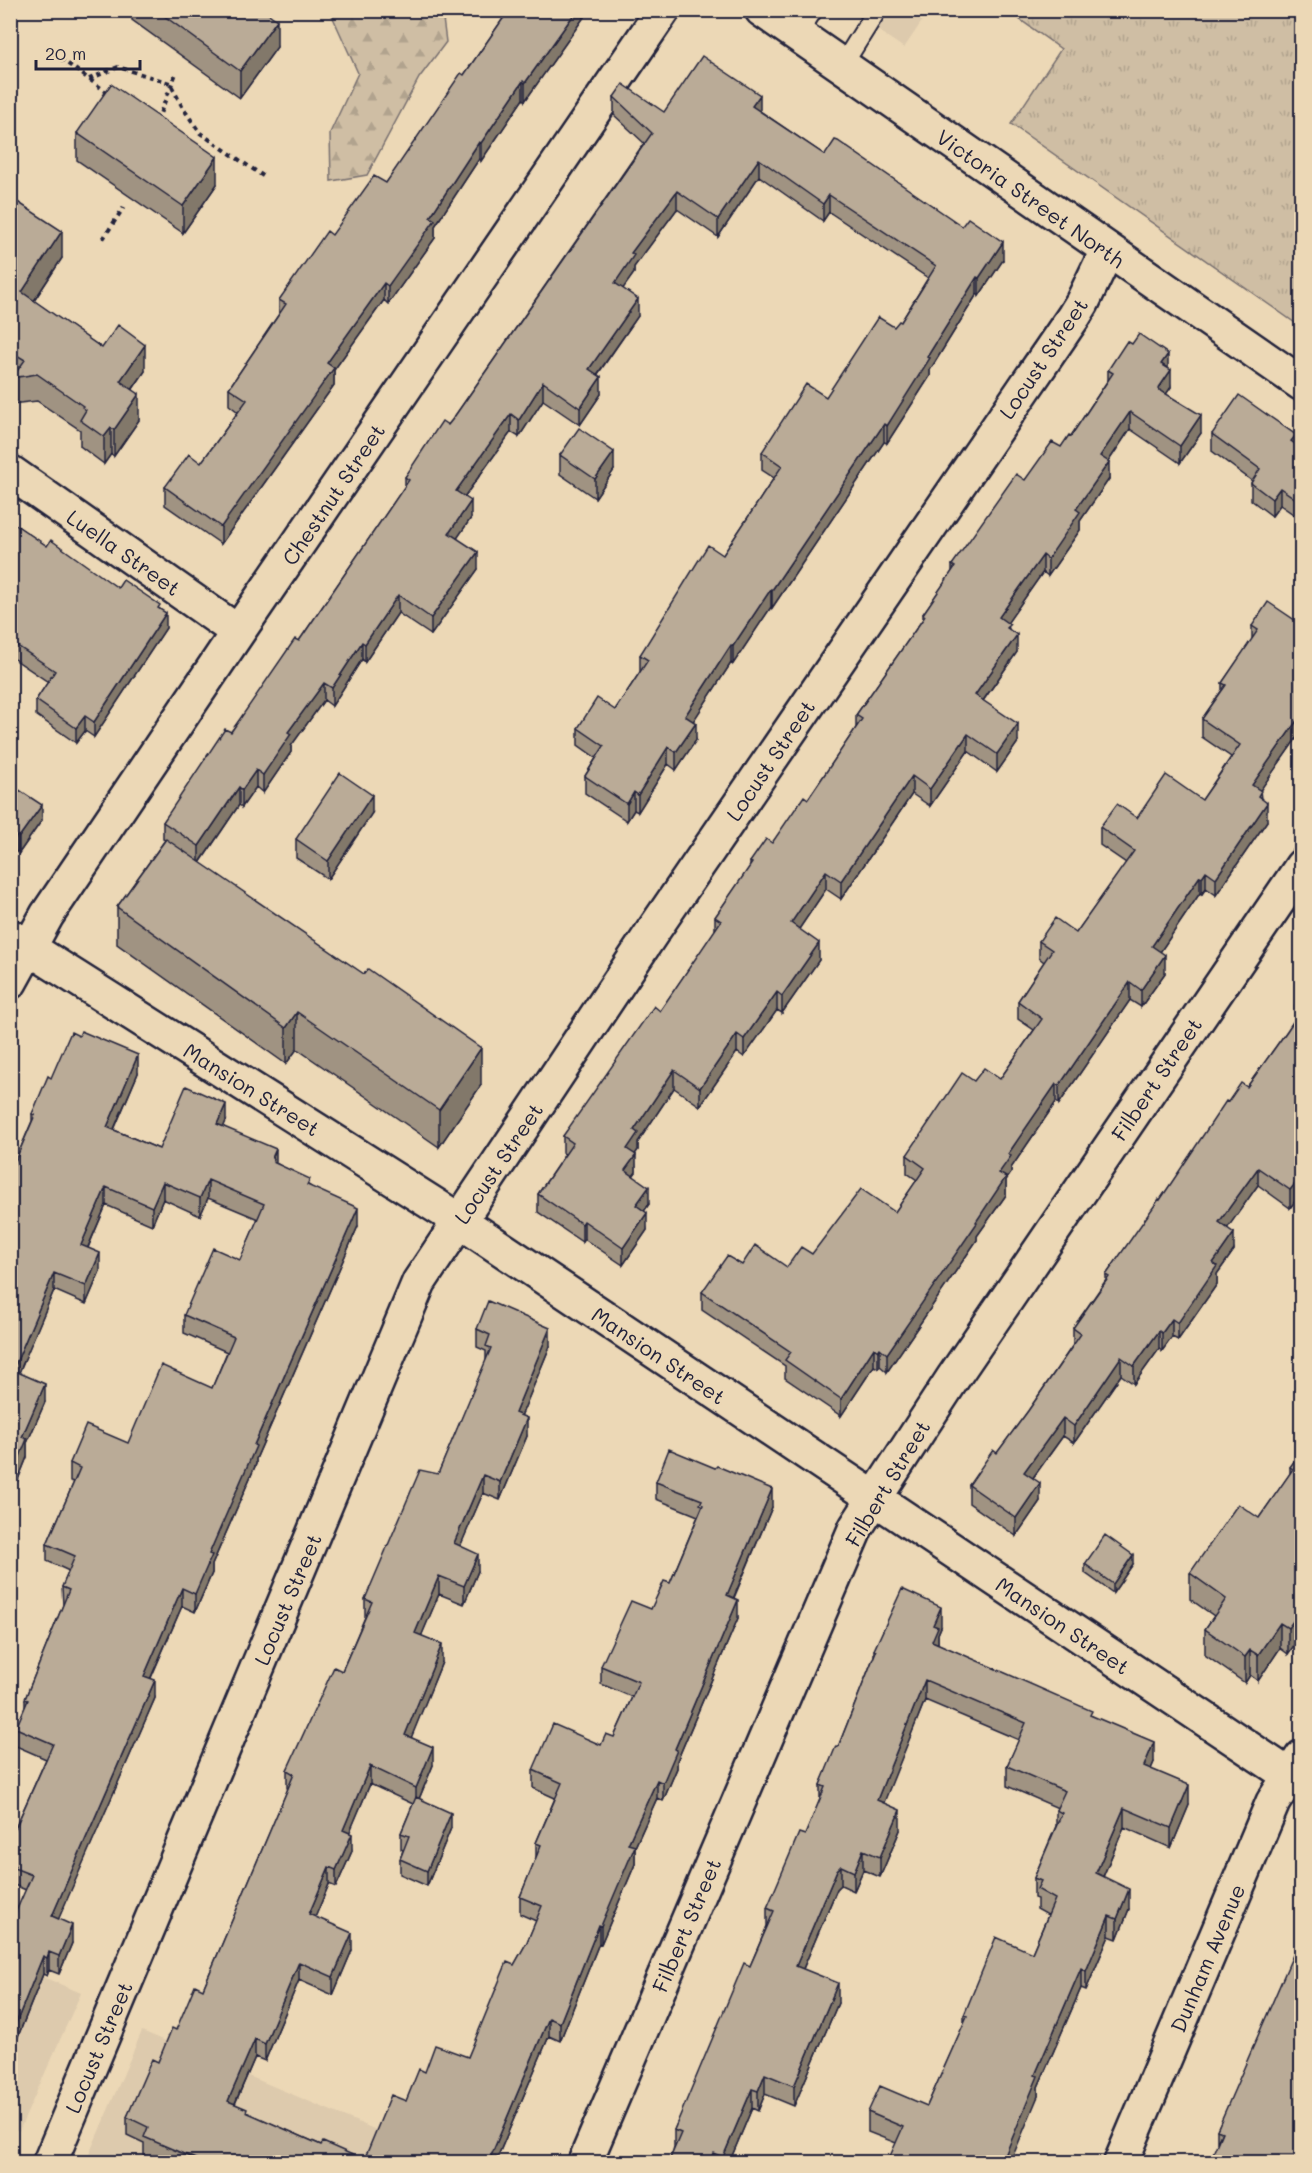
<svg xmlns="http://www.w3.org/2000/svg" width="1312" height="2173" viewBox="0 0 1312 2173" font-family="Mali,sans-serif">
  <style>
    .built { fill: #ddcaad }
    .grass { fill: url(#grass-tufts); stroke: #787070; stroke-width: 1.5 }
    .forest { fill: url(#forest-firs); stroke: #787070; stroke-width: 1.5 }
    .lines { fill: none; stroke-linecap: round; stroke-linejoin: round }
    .lane-casing { stroke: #22223b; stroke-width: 22 }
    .street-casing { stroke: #22223b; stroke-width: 38 }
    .secondary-casing { stroke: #22223b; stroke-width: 38 }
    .path { stroke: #22223b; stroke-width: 4; stroke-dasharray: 4.5 4.5; stroke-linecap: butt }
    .lane { stroke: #ecd8b6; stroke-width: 18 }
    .street { stroke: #ecd8b6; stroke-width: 33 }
    .secondary { stroke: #ecd8b6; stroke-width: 33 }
    .wall { fill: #a09382; stroke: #22223b; stroke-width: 1.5 }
    .shaded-wall { fill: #82786a; stroke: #22223b; stroke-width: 1.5 }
    .building { fill: #baab97; stroke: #22223b; stroke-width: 1.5 }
    .labels { text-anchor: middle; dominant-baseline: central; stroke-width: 4.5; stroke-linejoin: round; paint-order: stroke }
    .street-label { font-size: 21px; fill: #22223b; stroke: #ecd8b6 }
  </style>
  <defs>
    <pattern id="grass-tufts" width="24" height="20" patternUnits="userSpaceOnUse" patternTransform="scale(1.5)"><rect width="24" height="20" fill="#cfbea4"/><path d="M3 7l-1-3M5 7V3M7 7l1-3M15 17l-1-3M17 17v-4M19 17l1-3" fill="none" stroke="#b1a38e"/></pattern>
    <pattern id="forest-firs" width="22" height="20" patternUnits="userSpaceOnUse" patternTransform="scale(1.5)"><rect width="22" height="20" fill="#cfbea4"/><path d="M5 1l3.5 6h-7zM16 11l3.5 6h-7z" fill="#b1a38e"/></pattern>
  </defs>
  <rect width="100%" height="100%" fill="#ecd8b6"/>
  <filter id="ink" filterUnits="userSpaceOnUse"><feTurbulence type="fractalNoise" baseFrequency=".0167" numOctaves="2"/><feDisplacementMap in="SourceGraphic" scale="12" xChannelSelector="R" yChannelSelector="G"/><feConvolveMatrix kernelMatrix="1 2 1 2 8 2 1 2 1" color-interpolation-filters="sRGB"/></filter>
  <g filter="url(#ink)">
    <path class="built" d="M 849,11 L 929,11 L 904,48 Z
      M 10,1963 L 81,1993 L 19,2131 L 11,2128 Z
      M 142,2031 L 452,2162 L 94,2162 L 87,2159 Z"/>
    <path class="grass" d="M 1008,11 L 1301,11 L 1301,327 L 1011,124 L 1061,49 Z"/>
    <path class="forest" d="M 330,11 L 442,11 L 446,42 L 419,78 L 367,175 L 331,181 L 330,133 L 358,73 Z"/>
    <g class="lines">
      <g class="lane-casing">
        <path id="lane" d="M 797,35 L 813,10
          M 842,66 L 877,10"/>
      </g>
      <g class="street-casing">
        <path id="street" d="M 10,472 L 238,632
          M 10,936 L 460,1221 L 1302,1784
          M 10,982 L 47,915 L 238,632 L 663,10
          M 50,2162 L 419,1282 L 655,928 L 1074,316 L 1082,303 L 1107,251
          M 585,2162 L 856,1527 L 953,1378 L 1302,866
          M 1121,2162 L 1273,1802 L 1302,1757"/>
      </g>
      <g class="secondary-casing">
        <path id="secondary" d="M 762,10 L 1302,384"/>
      </g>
      <path class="path" d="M 46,48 L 108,93
        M 89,79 L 118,67 L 170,83 L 183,108 L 200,133 L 263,176
        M 157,121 L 177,71
        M 103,239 L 124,207"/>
      <use href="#lane" class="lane"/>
      <use href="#street" class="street"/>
      <use href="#secondary" class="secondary"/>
    </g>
    <path class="wall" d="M 132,10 L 263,10 L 277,47 L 240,98 L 132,20 Z
      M 509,10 L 589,10 L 525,101 L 523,99 L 481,161 L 479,159 L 435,226 L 435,238 L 388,304 L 384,300 L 334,370 L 334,385 L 221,544 L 165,505 L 165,487 L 201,463 L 238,412 L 229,405 L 229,388 L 279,314 L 279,300 L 332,235 L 386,183 L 464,75 Z
      M 614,97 L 664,112 L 760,111 L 825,155 L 1003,260 L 979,296 L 977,294 L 930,370 L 930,376 L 887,443 L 884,442 L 772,608 L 771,607 L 733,664 L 731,663 L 693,721 L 696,740 L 676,770 L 668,764 L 638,812 L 634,810 L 627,821 L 585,793 L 585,776 L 596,758 L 578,745 L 578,728 L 615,710 L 640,672 L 640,655 L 723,555 L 774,478 L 762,470 L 762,452 L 826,397 L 901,322 L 928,278 L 829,212 L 823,221 L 759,176 L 718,237 L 677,209 L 634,267 L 634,273 L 623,288 L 638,316 L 598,374 L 601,394 L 580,425 L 543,400 L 519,437 L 511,432 L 465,496 L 471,518 L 457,538 L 478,569 L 431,635 L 398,613 L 365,662 L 362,659 L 332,706 L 324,700 L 291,746 L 291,752 L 263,793 L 256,787 L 242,807 L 239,805 L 200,863 L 481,1085 L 439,1147 L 297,1049 L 286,1064 L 117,944 L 117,907 L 165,840 L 163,839 L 163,822 L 299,641 L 405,486 L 405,477 L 452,420 L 644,143 L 614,115 Z
      M 77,133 L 217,184 L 183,233 L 77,160 Z
      M 10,197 L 62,258 L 34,301 L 102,348 L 145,371 L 133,389 L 139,420 L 114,456 L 111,454 L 104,464 L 80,446 L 80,430 L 37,401 L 12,404 L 12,379 L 10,378 Z
      M 1168,369 L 1171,387 L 1166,394 L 1201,433 L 1180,463 L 1130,429 L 1108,462 L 1109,479 L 1080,521 L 1080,530 L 1048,576 L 1043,572 L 1007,623 L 1017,652 L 983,701 L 1018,742 L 997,772 L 968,751 L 930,806 L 912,794 L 841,899 L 826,889 L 799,929 L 819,960 L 782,1013 L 777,1010 L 744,1057 L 737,1052 L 700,1106 L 674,1088 L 638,1142 L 638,1150 L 635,1154 L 636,1172 L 633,1176 L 649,1204 L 644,1211 L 647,1230 L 623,1265 L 584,1239 L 582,1242 L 538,1212 L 538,1194 L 565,1154 L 563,1153 L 563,1136 L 660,1011 L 715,931 L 715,917 L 750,867 L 750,862 L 772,843 L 808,799 L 856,728 L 856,715 L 923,619 L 923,614 L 952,572 L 952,565 L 1025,480 L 1061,447 L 1071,436 L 1108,380 L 1108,370 Z
      M 1212,434 L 1296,445 L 1302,449 L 1302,520 L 1280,505 L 1272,516 L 1251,500 L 1251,483 L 1252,481 L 1212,451 Z
      M 560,455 L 614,470 L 595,498 L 560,474 Z
      M 10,521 L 47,546 L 118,588 L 160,609 L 166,628 L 94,737 L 85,731 L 76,743 L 36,715 L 36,700 L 48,682 L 10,656 Z
      M 1302,625 L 1302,739 L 1298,736 L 1260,790 L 1261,799 L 1267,821 L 1216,895 L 1206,888 L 1202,894 L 1200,893 L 1160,952 L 1165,973 L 1141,1007 L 1130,1000 L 1059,1104 L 1056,1102 L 1011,1168 L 1011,1173 L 1006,1180 L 1006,1195 L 977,1236 L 977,1240 L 887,1372 L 880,1366 L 878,1368 L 874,1366 L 841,1416 L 785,1378 L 785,1366 L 702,1310 L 702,1292 L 742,1265 L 787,1267 L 895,1212 L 917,1180 L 907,1173 L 907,1155 L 974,1081 L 1000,1079 L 1034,1030 L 1018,1019 L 1018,1001 L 1044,962 L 1039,958 L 1039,941 L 1076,933 L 1126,863 L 1100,845 L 1100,827 L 1137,818 L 1202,800 L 1231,757 L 1202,737 L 1202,719 L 1222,690 L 1222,683 L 1252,640 L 1252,626 Z
      M 10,784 L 42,820 L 19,853 L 17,851 Z
      M 372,813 L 328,879 L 296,858 L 296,839 Z
      M 1302,996 L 1302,1192 L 1290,1208 L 1258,1185 L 1227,1228 L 1234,1250 L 1217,1274 L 1217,1284 L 1178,1340 L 1172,1337 L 1162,1351 L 1159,1349 L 1134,1384 L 1121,1375 L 1074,1443 L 1063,1436 L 1033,1478 L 1040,1501 L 1016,1536 L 969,1503 L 969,1485 L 997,1453 L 1028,1411 L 1073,1345 L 1073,1328 L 1106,1280 L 1106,1275 L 1160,1200 L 1228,1102 L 1247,1087 L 1287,1031 L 1295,1019 L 1295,1006 Z
      M 138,1073 L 114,1130 L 159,1149 L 226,1121 L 223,1127 L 310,1186 L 358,1226 L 256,1459 L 256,1464 L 212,1565 L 212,1573 L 195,1612 L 182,1606 L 151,1678 L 155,1698 L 58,1919 L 72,1943 L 59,1974 L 49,1970 L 47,1976 L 43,1974 L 11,2054 L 15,2073 L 10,2083 L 10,1925 L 26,1890 L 14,1885 L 14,1882 L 10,1881 L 10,1840 L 46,1759 L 16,1746 L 16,1728 L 25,1708 L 25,1699 L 63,1605 L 62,1587 L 69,1571 L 47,1561 L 47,1544 L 74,1482 L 70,1481 L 70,1463 L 128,1443 L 212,1388 L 227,1352 L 184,1333 L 184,1315 L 240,1260 L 258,1219 L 208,1198 L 200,1216 L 163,1199 L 152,1225 L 106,1205 L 88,1248 L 100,1271 L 86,1304 L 54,1290 L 19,1372 L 45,1402 L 27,1443 L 27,1457 L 17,1482 L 10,1479 L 10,1173 L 32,1121 L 32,1114 L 51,1078 Z
      M 477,1329 L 550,1346 L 521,1416 L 527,1436 L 500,1500 L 483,1493 L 460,1546 L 478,1571 L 464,1604 L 439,1594 L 421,1636 L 442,1662 L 411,1737 L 433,1765 L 419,1799 L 451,1828 L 427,1886 L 400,1874 L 400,1859 L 403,1850 L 401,1849 L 401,1833 L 413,1804 L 370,1784 L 349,1833 L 352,1851 L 336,1887 L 329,1884 L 315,1917 L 352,1950 L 333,1995 L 299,1980 L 265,2061 L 255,2057 L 235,2104 L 247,2113 L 321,2145 L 364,2160 L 406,2101 L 425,2072 L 468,2057 L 514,1965 L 527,1942 L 536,1921 L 520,1914 L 520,1897 L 536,1858 L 536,1843 L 555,1798 L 533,1788 L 533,1770 L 601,1745 L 614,1737 L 632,1697 L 601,1684 L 601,1666 L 651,1609 L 670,1583 L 698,1516 L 656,1499 L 656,1482 L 772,1507 L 734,1598 L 738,1618 L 677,1761 L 677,1768 L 663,1801 L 657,1798 L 635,1847 L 635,1864 L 601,1944 L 599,1943 L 560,2041 L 549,2036 L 495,2163 L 162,2163 L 144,2155 L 144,2143 L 127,2135 L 127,2117 L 176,2030 L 203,1989 L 288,1789 L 287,1788 L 287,1770 L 342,1671 L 365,1617 L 365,1599 L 438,1474 L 486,1362 L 486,1351 L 477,1347 Z
      M 1302,1451 L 1302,1634 L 1288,1654 L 1280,1648 L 1258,1681 L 1250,1675 L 1245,1683 L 1205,1655 L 1205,1629 L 1214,1616 L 1190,1599 L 1190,1573 L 1259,1518 L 1290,1474 L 1290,1467 Z
      M 1085,1564 L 1133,1564 L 1113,1593 L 1085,1573 Z
      M 941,1627 L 938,1634 L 938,1644 L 1092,1716 L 1154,1762 L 1151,1769 L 1189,1805 L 1171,1848 L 1124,1827 L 1103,1877 L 1129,1909 L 1117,1939 L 1109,1936 L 1086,1990 L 1081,1988 L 1038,2087 L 1038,2096 L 896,2143 L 868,2132 L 868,2112 L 927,2106 L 964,2024 L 964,2015 L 1032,1953 L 1048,1915 L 1037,1909 L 1037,1899 L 1034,1898 L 1034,1878 L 1056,1826 L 1056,1810 L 1058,1808 L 1007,1786 L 1007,1766 L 1019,1740 L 925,1700 L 883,1803 L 900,1830 L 880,1877 L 863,1870 L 854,1891 L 841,1885 L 837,1889 L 803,1969 L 838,2003 L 794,2106 L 765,2094 L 758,2111 L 752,2108 L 729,2163 L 669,2163 L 674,2147 L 674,2130 L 750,1966 L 767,1926 L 767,1908 L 805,1835 L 820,1800 L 820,1785 L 838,1747 L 874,1656 L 874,1650 Z
      M 1298,1957 L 1217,2143 L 1217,2130 Z"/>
    <path class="shaded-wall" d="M 577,10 L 589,10 L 525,101 L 525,83 Z
      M 277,20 L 277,47 L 240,98 L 240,71 Z
      M 523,81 L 523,99 L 481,161 L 481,143 Z
      M 760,95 L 760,113 L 752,106 Z
      M 479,142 L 479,159 L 435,226 L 435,238 L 388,304 L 388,286 L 430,217 Z
      M 217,157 L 217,184 L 183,233 L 183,206 Z
      M 759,159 L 759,176 L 718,237 L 718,219 Z
      M 677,191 L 677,209 L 634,267 L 634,273 L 615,300 L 615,283 L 631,253 Z
      M 829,195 L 829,212 L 823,221 L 823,204 Z
      M 62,231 L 62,258 L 22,319 L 22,292 Z
      M 1003,242 L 1003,260 L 979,296 L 979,278 Z
      M 977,277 L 977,294 L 930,370 L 930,376 L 887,443 L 887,426 L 927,357 Z
      M 384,283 L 384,300 L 334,370 L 334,385 L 221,544 L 221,527 L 327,363 Z
      M 638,299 L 638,316 L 589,386 L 589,369 Z
      M 145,345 L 145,371 L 120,407 L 120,381 Z
      M 1168,354 L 1168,371 L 1161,364 Z
      M 1171,370 L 1171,387 L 1158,406 L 1158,389 Z
      M 601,377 L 601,394 L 580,425 L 580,408 Z
      M 543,382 L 543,400 L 519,437 L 519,420 Z
      M 139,394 L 139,420 L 114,456 L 114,430 Z
      M 1130,412 L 1130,429 L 1100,474 L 1100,456 Z
      M 511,414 L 511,432 L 456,508 L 456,491 Z
      M 1201,415 L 1201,433 L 1180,463 L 1180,446 Z
      M 884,424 L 884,442 L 772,608 L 772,590 Z
      M 111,428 L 111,454 L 104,464 L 104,437 Z
      M 1296,435 L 1296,452 L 1291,441 Z
      M 614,452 L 614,470 L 595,498 L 595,479 Z
      M 1109,462 L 1109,479 L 1080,521 L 1080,530 L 1048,576 L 1048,559 L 1076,509 Z
      M 1280,488 L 1280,505 L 1272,516 L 1272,499 Z
      M 471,501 L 471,518 L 449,550 L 449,533 Z
      M 478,552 L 478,569 L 431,635 L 431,618 Z
      M 1043,555 L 1043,572 L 999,635 L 999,617 Z
      M 771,589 L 771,607 L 733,664 L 733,646 Z
      M 398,595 L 398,613 L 365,662 L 365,644 Z
      M 166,613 L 166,628 L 94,737 L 94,722 Z
      M 1017,635 L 1017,652 L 975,712 L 975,695 Z
      M 362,642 L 362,659 L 332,706 L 332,688 Z
      M 731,645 L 731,663 L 685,734 L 685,716 Z
      M 324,683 L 324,700 L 291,746 L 291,752 L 263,793 L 263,775 L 288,732 Z
      M 85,716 L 85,731 L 76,743 L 76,728 Z
      M 1298,719 L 1298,736 L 1252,802 L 1252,785 Z
      M 696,723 L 696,740 L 676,770 L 676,752 Z
      M 1018,724 L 1018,742 L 997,772 L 997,754 Z
      M 968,734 L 968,751 L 930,806 L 930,789 Z
      M 668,747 L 668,764 L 638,812 L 638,795 Z
      M 256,770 L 256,787 L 242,807 L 242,790 Z
      M 912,776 L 912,794 L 841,899 L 841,881 Z
      M 239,787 L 239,805 L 199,864 L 199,846 Z
      M 634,792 L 634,810 L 627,821 L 627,804 Z
      M 372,795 L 372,813 L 328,879 L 328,861 Z
      M 1267,803 L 1267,821 L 1216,895 L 1216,878 Z
      M 42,805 L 42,820 L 19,853 L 19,837 Z
      M 17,835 L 17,851 L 10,861 L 10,845 Z
      M 826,871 L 826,889 L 791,941 L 791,923 Z
      M 1206,871 L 1206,888 L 1202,894 L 1202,877 Z
      M 1200,876 L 1200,893 L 1152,964 L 1152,946 Z
      M 819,943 L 819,960 L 782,1013 L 782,996 Z
      M 1165,955 L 1165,973 L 1141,1007 L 1141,990 Z
      M 1130,982 L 1130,1000 L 1059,1104 L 1059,1086 Z
      M 777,992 L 777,1010 L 744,1057 L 744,1039 Z
      M 297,1012 L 297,1049 L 286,1064 L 286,1028 Z
      M 737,1034 L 737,1052 L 700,1106 L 700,1088 Z
      M 481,1048 L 481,1085 L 439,1147 L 439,1110 Z
      M 138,1055 L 138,1073 L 107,1145 L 107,1127 Z
      M 674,1070 L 674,1088 L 638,1142 L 638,1150 L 627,1166 L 627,1149 L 634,1130 Z
      M 1056,1084 L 1056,1102 L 1011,1168 L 1011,1173 L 1006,1180 L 1006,1195 L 977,1236 L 977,1240 L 887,1372 L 887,1354 L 976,1222 L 1008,1154 Z
      M 226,1104 L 226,1121 L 217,1142 L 217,1124 Z
      M 276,1149 L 276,1167 L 273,1180 L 272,1158 Z
      M 636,1155 L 636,1172 L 625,1187 L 625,1170 Z
      M 1258,1168 L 1258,1185 L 1219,1240 L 1219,1222 Z
      M 1302,1175 L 1302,1192 L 1290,1208 L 1290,1190 Z
      M 208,1180 L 208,1198 L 200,1216 L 200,1198 Z
      M 163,1182 L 163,1199 L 152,1225 L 152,1207 Z
      M 106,1187 L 106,1205 L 81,1263 L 81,1245 Z
      M 649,1187 L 649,1204 L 636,1223 L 636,1205 Z
      M 358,1208 L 358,1226 L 256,1459 L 256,1464 L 212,1565 L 212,1573 L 195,1612 L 195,1594 L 209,1554 L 254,1445 Z
      M 647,1213 L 647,1230 L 623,1265 L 623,1248 Z
      M 584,1221 L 584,1239 L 582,1242 L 582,1224 Z
      M 1234,1233 L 1234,1250 L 1217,1274 L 1217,1284 L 1178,1340 L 1178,1323 L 1213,1263 Z
      M 100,1253 L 100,1271 L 86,1304 L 86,1286 Z
      M 54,1273 L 54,1290 L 13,1387 L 13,1370 Z
      M 1172,1319 L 1172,1337 L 1162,1351 L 1162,1333 Z
      M 550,1328 L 550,1346 L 515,1431 L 515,1413 Z
      M 1159,1331 L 1159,1349 L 1134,1384 L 1134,1366 Z
      M 874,1348 L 874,1366 L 841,1416 L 841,1399 Z
      M 880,1348 L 880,1366 L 878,1368 L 878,1351 Z
      M 1121,1357 L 1121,1375 L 1074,1443 L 1074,1426 Z
      M 45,1384 L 45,1402 L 27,1443 L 27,1457 L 17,1482 L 17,1464 L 22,1437 Z
      M 527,1418 L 527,1436 L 500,1500 L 500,1482 Z
      M 1063,1418 L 1063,1436 L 1024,1490 L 1024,1472 Z
      M 483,1475 L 483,1493 L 454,1561 L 454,1543 Z
      M 1040,1483 L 1040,1501 L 1016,1536 L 1016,1518 Z
      M 772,1489 L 772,1507 L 727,1613 L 727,1595 Z
      M 478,1554 L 478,1571 L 464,1604 L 464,1586 Z
      M 1133,1555 L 1133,1564 L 1113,1593 L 1113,1584 Z
      M 439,1576 L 439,1594 L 415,1651 L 415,1633 Z
      M 182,1588 L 182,1606 L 144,1693 L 144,1676 Z
      M 738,1600 L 738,1618 L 677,1761 L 677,1768 L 663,1801 L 663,1783 L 675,1749 Z
      M 941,1607 L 941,1627 L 938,1634 L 938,1647 L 932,1641 L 933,1625 Z
      M 1302,1609 L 1302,1634 L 1288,1654 L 1288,1628 Z
      M 1280,1623 L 1280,1648 L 1258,1681 L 1258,1655 Z
      M 442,1644 L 442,1662 L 405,1753 L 405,1735 Z
      M 1250,1650 L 1250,1675 L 1245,1683 L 1245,1657 Z
      M 155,1680 L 155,1698 L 52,1934 L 52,1916 Z
      M 925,1680 L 925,1700 L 877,1820 L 877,1800 Z
      M 1154,1742 L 1154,1762 L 1144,1785 L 1144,1766 Z
      M 433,1747 L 433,1765 L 416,1806 L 416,1788 Z
      M 370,1766 L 370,1784 L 343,1848 L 343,1830 Z
      M 657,1780 L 657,1798 L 635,1847 L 635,1864 L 601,1944 L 601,1926 L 628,1844 Z
      M 1189,1785 L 1189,1805 L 1171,1848 L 1171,1828 Z
      M 1124,1808 L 1124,1827 L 1096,1893 L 1096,1873 Z
      M 900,1810 L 900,1830 L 880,1877 L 880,1857 Z
      M 451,1813 L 451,1828 L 427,1886 L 427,1871 Z
      M 352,1834 L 352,1851 L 336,1887 L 336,1870 Z
      M 863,1850 L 863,1870 L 854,1891 L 854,1872 Z
      M 841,1866 L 841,1885 L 837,1889 L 796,1985 L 796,1966 L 837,1870 Z
      M 329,1867 L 329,1884 L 309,1932 L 309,1914 Z
      M 1129,1889 L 1129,1909 L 1117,1939 L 1117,1919 Z
      M 1109,1916 L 1109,1936 L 1086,1990 L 1086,1971 Z
      M 72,1925 L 72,1943 L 59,1974 L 59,1956 Z
      M 599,1925 L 599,1943 L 560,2041 L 560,2023 Z
      M 352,1933 L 352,1950 L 333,1995 L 333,1977 Z
      M 49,1952 L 49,1970 L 47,1976 L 47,1958 Z
      M 43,1956 L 43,1974 L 10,2056 L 10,2038 Z
      M 299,1962 L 299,1980 L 265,2061 L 265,2044 Z
      M 1081,1968 L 1081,1988 L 1038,2087 L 1038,2096 L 1010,2163 L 1002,2163 L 1035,2075 Z
      M 838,1983 L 838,2003 L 794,2106 L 794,2086 Z
      M 549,2018 L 549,2036 L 495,2163 L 488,2163 Z
      M 255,2039 L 255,2057 L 228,2119 L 228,2101 Z
      M 15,2055 L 15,2073 L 10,2083 L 10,2065 Z
      M 765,2074 L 765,2094 L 758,2111 L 758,2091 Z
      M 752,2089 L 752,2108 L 729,2163 L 723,2163 L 723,2157 Z
      M 1302,2151 L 1302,2163 L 1297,2163 Z
      M 713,2153 L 713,2163 L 709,2163 Z"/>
    <path class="building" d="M 156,10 L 263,10 L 277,20 L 240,71 Z
      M 509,10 L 577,10 L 525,83 L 523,81 L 481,143 L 479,142 L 430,217 L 435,220 L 388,286 L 384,283 L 327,363 L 334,368 L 221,527 L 165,487 L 189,454 L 201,463 L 247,400 L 229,388 L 286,304 L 279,300 L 327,231 L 332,235 L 374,176 L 386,183 L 461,73 L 464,75 Z
      M 702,56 L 760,95 L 752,106 L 825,155 L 835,140 L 838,141 L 962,226 L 968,218 L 1003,242 L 979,278 L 977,277 L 927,357 L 930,358 L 887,426 L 884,424 L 772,590 L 771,589 L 733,646 L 731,645 L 685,716 L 696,723 L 676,752 L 668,747 L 638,795 L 634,792 L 627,804 L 585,776 L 604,746 L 578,728 L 597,698 L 615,710 L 648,660 L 640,655 L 708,545 L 723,555 L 782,466 L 762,452 L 806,384 L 826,397 L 878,317 L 894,327 L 899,321 L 901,322 L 936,266 L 829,195 L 823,204 L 759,159 L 718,219 L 677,191 L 631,253 L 634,255 L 615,283 L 638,299 L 589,369 L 601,377 L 580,408 L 543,382 L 519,420 L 511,414 L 456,491 L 471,501 L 449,533 L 478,552 L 431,618 L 398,595 L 365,644 L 362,642 L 332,688 L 324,683 L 288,732 L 291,734 L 263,775 L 256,770 L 242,790 L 239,787 L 199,846 L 163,822 L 225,729 L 231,732 L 295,639 L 299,641 L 409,480 L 405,477 L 442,421 L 448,425 L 452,420 L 652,133 L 614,97 L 623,84 L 664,112 Z
      M 111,84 L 217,157 L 183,206 L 77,133 Z
      M 10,197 L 62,231 L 22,292 L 102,348 L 118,325 L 145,345 L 120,381 L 139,394 L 114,430 L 111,428 L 104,437 L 80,420 L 86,410 L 82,407 L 83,406 L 37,374 L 12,378 L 25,360 L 10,351 Z
      M 1139,334 L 1168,354 L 1161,364 L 1171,370 L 1158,389 L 1201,415 L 1180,446 L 1130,412 L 1100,456 L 1109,462 L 1076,509 L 1080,512 L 1048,559 L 1043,555 L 999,617 L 1010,625 L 1007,628 L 1017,635 L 975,695 L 1018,724 L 997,754 L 968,734 L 930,789 L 912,776 L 841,881 L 826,871 L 791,923 L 819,943 L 782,996 L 777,992 L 744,1039 L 737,1034 L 700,1088 L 674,1070 L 634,1130 L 638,1133 L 627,1149 L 636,1155 L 625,1170 L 649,1187 L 636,1205 L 647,1213 L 623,1248 L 584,1221 L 582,1224 L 538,1194 L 573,1143 L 563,1136 L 654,1006 L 660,1011 L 721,921 L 715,917 L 752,863 L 750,862 L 766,839 L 772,843 L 804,796 L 808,799 L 862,719 L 856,715 L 925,616 L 923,614 L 955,567 L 952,565 L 1016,474 L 1025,480 L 1052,442 L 1061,447 L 1069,435 L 1071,436 L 1113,373 L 1108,370 L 1127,341 L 1132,344 Z
      M 1239,395 L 1296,435 L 1291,441 L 1302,449 L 1302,503 L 1280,488 L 1272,499 L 1251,483 L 1260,469 L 1212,434 Z
      M 579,428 L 614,452 L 595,479 L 560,455 Z
      M 10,521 L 47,546 L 51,540 L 118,588 L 123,580 L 160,605 L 158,608 L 166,613 L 94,722 L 85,716 L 76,728 L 36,700 L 55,671 L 10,641 Z
      M 1268,602 L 1302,625 L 1302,721 L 1298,719 L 1252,785 L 1261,791 L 1258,796 L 1267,803 L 1216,878 L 1206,871 L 1202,877 L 1200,876 L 1152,946 L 1165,955 L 1141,990 L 1130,982 L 1059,1086 L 1056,1084 L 1008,1154 L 1011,1156 L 999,1173 L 1006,1177 L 976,1222 L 977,1223 L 887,1354 L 880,1348 L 878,1351 L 874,1348 L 841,1399 L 785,1360 L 791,1352 L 702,1292 L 727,1256 L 742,1265 L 755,1245 L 787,1267 L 801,1247 L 812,1254 L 861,1189 L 895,1212 L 925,1168 L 907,1155 L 962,1073 L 974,1081 L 984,1068 L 1000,1079 L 1042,1019 L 1018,1001 L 1052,950 L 1039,941 L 1055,918 L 1076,933 L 1134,851 L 1100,827 L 1117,804 L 1137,818 L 1166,775 L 1202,800 L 1240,745 L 1202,719 L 1226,685 L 1222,683 L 1258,630 L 1252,626 Z
      M 340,773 L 372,795 L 328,861 L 296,839 Z
      M 10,784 L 42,805 L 19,837 L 17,835 L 10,845 Z
      M 166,839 L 364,974 L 368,969 L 481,1048 L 439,1110 L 297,1012 L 286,1028 L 117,907 Z
      M 1302,996 L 1302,1175 L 1290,1190 L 1258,1168 L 1219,1222 L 1234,1233 L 1213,1263 L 1217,1266 L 1178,1323 L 1172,1319 L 1162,1333 L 1159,1331 L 1134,1366 L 1121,1357 L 1074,1426 L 1063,1418 L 1024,1472 L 1040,1483 L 1016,1518 L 969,1485 L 993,1450 L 997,1453 L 1028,1411 L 1081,1334 L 1073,1328 L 1109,1277 L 1106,1275 L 1159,1199 L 1160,1200 L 1226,1101 L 1228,1102 L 1241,1083 L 1247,1087 L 1287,1031 L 1301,1010 L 1295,1006 Z
      M 81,1031 L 138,1055 L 107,1127 L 159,1149 L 186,1086 L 226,1104 L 217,1124 L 276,1149 L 272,1158 L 274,1159 L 273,1162 L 310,1179 L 307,1185 L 358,1208 L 254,1445 L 256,1446 L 209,1554 L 212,1555 L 195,1594 L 182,1588 L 144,1676 L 155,1680 L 52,1916 L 72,1925 L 59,1956 L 49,1952 L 47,1958 L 43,1956 L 10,2038 L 10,1925 L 32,1875 L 14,1868 L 15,1865 L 10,1863 L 10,1840 L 53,1744 L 16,1728 L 28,1700 L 25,1699 L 69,1590 L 62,1587 L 75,1556 L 47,1544 L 80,1468 L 70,1463 L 86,1425 L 128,1443 L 161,1365 L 212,1388 L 234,1337 L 184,1315 L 213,1248 L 240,1260 L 264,1204 L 208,1180 L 200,1198 L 163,1182 L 152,1207 L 106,1187 L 81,1245 L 100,1253 L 86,1286 L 54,1273 L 13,1370 L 45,1384 L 22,1437 L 27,1439 L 17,1464 L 10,1462 L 10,1173 L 35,1115 L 32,1114 L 48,1076 L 51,1078 L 71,1032 L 79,1036 Z
      M 488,1301 L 550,1328 L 515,1413 L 527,1418 L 500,1482 L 483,1475 L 454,1543 L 478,1554 L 464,1586 L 439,1576 L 415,1633 L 442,1644 L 405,1735 L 433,1747 L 416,1788 L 370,1766 L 343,1830 L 352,1834 L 336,1870 L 329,1867 L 309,1914 L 352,1933 L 333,1977 L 299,1962 L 265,2044 L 255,2039 L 228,2101 L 247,2109 L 246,2112 L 321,2145 L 323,2142 L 364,2160 L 391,2095 L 406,2101 L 419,2069 L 425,2072 L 435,2045 L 468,2057 L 507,1962 L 514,1965 L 527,1942 L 542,1906 L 520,1897 L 541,1845 L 536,1843 L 562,1783 L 533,1770 L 553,1724 L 601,1745 L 606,1734 L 614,1737 L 639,1682 L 601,1666 L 631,1601 L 651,1609 L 664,1581 L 670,1583 L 703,1505 L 700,1504 L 702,1500 L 656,1482 L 669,1449 L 715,1468 L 717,1466 L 772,1489 L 727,1595 L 738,1600 L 675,1749 L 677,1750 L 663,1783 L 657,1780 L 628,1844 L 635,1846 L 601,1926 L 599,1925 L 560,2023 L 549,2018 L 488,2163 L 205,2163 L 144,2137 L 148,2127 L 127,2117 L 152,2059 L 158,2062 L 172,2028 L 176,2030 L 195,1985 L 203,1989 L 294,1774 L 287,1770 L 334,1667 L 342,1671 L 372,1602 L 365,1599 L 420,1470 L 438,1474 L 491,1348 L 486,1346 L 490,1335 L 477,1329 Z
      M 1302,1451 L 1302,1609 L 1288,1628 L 1280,1623 L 1258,1655 L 1250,1650 L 1245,1657 L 1205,1629 L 1226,1599 L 1190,1573 L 1238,1504 L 1259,1518 L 1293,1469 L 1290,1467 Z
      M 1105,1535 L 1133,1555 L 1113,1584 L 1085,1564 Z
      M 902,1589 L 941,1607 L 933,1625 L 938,1627 L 932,1641 L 1092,1711 L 1090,1715 L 1154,1742 L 1144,1766 L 1189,1785 L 1171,1828 L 1124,1808 L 1096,1873 L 1129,1889 L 1117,1919 L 1109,1916 L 1086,1971 L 1081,1968 L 1035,2075 L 1038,2076 L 1002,2163 L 887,2163 L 903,2127 L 868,2112 L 880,2086 L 927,2106 L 967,2016 L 964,2015 L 996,1937 L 1032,1953 L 1055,1899 L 1037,1889 L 1041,1881 L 1034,1878 L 1062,1813 L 1056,1810 L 1065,1791 L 1007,1766 L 1026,1723 L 925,1680 L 877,1800 L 900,1810 L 880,1857 L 863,1850 L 854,1872 L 841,1866 L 837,1870 L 796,1966 L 838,1983 L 794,2086 L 765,2074 L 758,2091 L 752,2089 L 723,2157 L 713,2153 L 709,2163 L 673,2163 L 669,2161 L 681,2133 L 674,2130 L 744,1963 L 750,1966 L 774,1911 L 767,1908 L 799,1833 L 805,1835 L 825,1787 L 820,1785 L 836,1746 L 838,1747 L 876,1651 L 874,1650 Z
      M 416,1797 L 451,1813 L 427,1871 L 400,1859 L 409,1836 L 401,1833 Z
      M 1302,1949 L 1302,2059 L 1301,2062 L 1302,2062 L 1302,2086 L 1300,2090 L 1302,2090 L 1302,2151 L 1297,2163 L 1209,2163 L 1222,2132 L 1217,2130 L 1250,2054 L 1293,1955 L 1298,1957 Z
      M 10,2053 L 15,2055 L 10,2065 Z"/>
  </g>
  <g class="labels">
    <g class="street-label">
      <text transform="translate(1031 198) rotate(35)">Victoria Street North</text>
      <text transform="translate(1043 358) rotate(-56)">Locust Street</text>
      <text transform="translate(333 494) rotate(-56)">Chestnut Street</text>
      <text transform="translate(124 552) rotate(35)">Luella Street</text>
      <text transform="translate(770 760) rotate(-56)">Locust Street</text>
      <text transform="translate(1156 1079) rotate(-56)">Filbert Street</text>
      <text transform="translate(252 1089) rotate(32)">Mansion Street</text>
      <text transform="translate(498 1163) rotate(-56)">Locust Street</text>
      <text transform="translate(659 1355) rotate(34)">Mansion Street</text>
      <text transform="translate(887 1483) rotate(-59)">Filbert Street</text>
      <text transform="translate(287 1599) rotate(-67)">Locust Street</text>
      <text transform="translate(1063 1625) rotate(34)">Mansion Street</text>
      <text transform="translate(686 1925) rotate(-67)">Filbert Street</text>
      <text transform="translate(1207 1958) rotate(-67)">Dunham Avenue</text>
      <text transform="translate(98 2047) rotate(-67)">Locust Street</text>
    </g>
  </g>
  <rect width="1312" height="2173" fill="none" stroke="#ecd8b6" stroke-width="36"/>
  <rect x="18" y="18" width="1276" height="2137" fill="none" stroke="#22223b" stroke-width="2" filter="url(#ink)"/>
  <path d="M36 60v9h104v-9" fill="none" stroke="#22223b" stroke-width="3"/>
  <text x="45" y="60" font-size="18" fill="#22223b" stroke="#ecd8b6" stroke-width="4.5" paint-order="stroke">20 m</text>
</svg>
